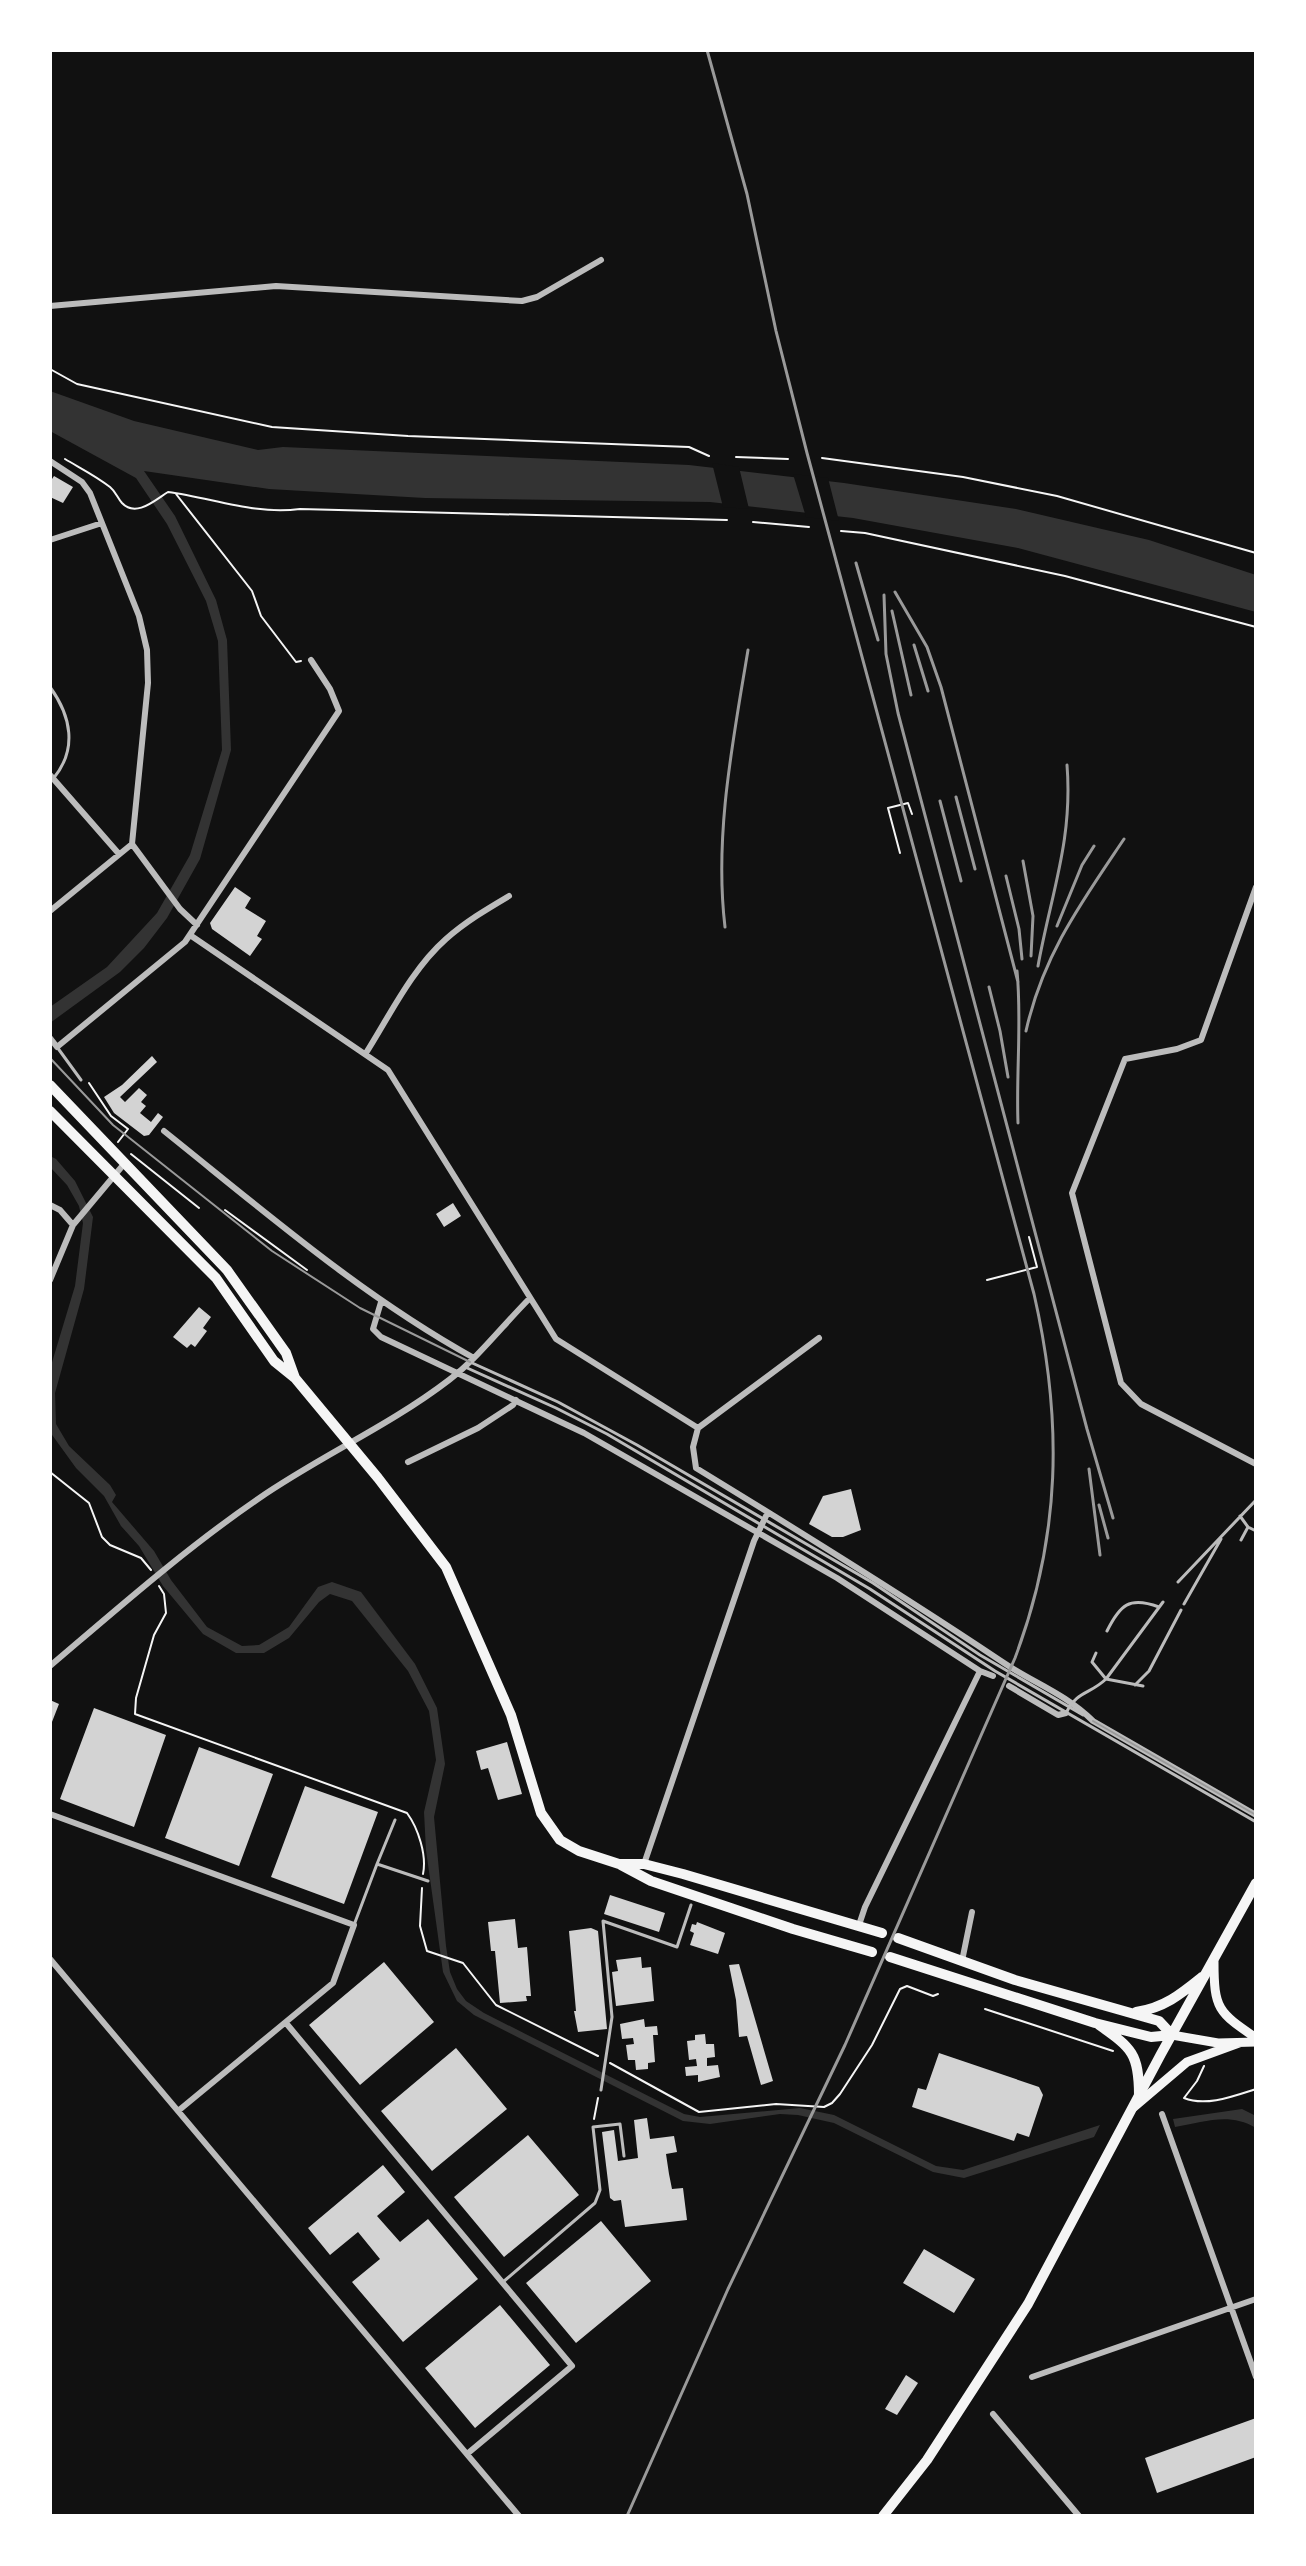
<svg xmlns="http://www.w3.org/2000/svg" width="1306" height="2566" viewBox="0 0 1306 2566" font-family="'Fira Sans',sans-serif">
  <style>
    .water { fill: #333 }
    .pier { fill: #111 }
    .building { fill: #d3d3d3 }
    .lines { fill: none; stroke-linecap: round; stroke-linejoin: round }
    .path { stroke: #f5f5f5; stroke-width: 2 }
    .service { stroke: #bcbcbc; stroke-width: 3 }
    .minor { stroke: #bcbcbc; stroke-width: 6 }
    .secondary { stroke: #f5f5f5; stroke-width: 9 }
    .primary { stroke: #f5f5f5; stroke-width: 10 }
    .tram { stroke: #9a9a9a; stroke-width: 2 }
    .rail { stroke: #9a9a9a; stroke-width: 3 }
  </style>
  <rect width="100%" height="100%" fill="#111"/>
  <path class="water" d="M 50,391 L 134,421 L 258,450 L 283,447 L 689,465 L 844,483 L 1016,509 L 1149,540 L 1256,575 L 1256,612 L 1018,548 L 853,518 L 710,502 L 425,498 L 269,489 L 144,471 L 175,516 L 216,600 L 227,640 L 231,750 L 200,859 L 167,918 L 144,948 L 120,972 L 50,1023 L 50,1007 L 107,967 L 157,913 L 190,855 L 222,750 L 218,641 L 206,601 L 167,524 L 136,478 L 50,431 Z
    M 50,1156 L 56,1159 L 75,1181 L 93,1217 L 84,1289 L 55,1393 L 56,1424 L 69,1446 L 110,1485 L 116,1495 L 112,1502 L 154,1551 L 171,1580 L 207,1627 L 242,1646 L 259,1645 L 289,1627 L 318,1587 L 332,1582 L 361,1592 L 415,1664 L 437,1708 L 445,1764 L 434,1817 L 446,1946 L 450,1972 L 457,1989 L 466,2001 L 484,2013 L 684,2114 L 700,2117 L 800,2108 L 834,2115 L 936,2166 L 963,2170 L 1100,2125 L 1094,2137 L 964,2178 L 933,2172 L 834,2123 L 798,2115 L 780,2114 L 710,2124 L 683,2121 L 474,2015 L 457,2001 L 443,1972 L 426,1850 L 424,1812 L 436,1760 L 429,1711 L 408,1671 L 352,1601 L 330,1594 L 319,1602 L 289,1638 L 264,1653 L 236,1653 L 203,1634 L 163,1586 L 139,1546 L 121,1526 L 104,1496 L 76,1468 L 50,1432 L 50,1369 L 75,1286 L 83,1223 L 79,1206 L 67,1185 L 50,1167 Z
    M 1242,2109 L 1256,2116 L 1256,2128 C 1229,2112 1205,2122 1175,2127 L 1173,2119 Z"/>
  <path class="pier" d="M 712,463 L 739,467 L 749,509 L 723,507 Z
    M 793,474 L 828,478 L 839,521 L 806,517 Z"/>
  <path class="building" d="M 54,476 L 73,487 L 63,503 L 50,497 L 50,482 Z
    M 235,887 L 251,898 L 245,908 L 266,921 L 257,936 L 262,939 L 250,956 L 212,929 L 210,923 Z
    M 152,1056 L 157,1062 L 120,1097 L 125,1102 L 139,1088 L 147,1095 L 141,1102 L 146,1106 L 140,1113 L 151,1122 L 158,1113 L 163,1117 L 149,1135 L 144,1136 L 114,1113 L 104,1097 L 122,1085 Z
    M 453,1203 L 461,1216 L 444,1227 L 436,1214 Z
    M 199,1307 L 211,1317 L 203,1328 L 207,1331 L 195,1347 L 191,1344 L 187,1348 L 173,1337 Z
    M 851,1489 L 861,1530 L 843,1537 L 832,1537 L 809,1524 L 823,1496 Z
    M 50,1700 L 59,1704 L 50,1727 Z
    M 94,1708 L 166,1735 L 134,1827 L 60,1799 Z
    M 507,1742 L 522,1794 L 498,1800 L 488,1768 L 481,1770 L 476,1751 Z
    M 199,1747 L 273,1774 L 239,1866 L 165,1838 Z
    M 305,1786 L 378,1812 L 344,1904 L 271,1877 Z
    M 610,1895 L 665,1913 L 659,1932 L 604,1914 Z
    M 515,1919 L 518,1948 L 527,1947 L 531,1996 L 526,1996 L 527,2001 L 500,2003 L 495,1951 L 491,1951 L 488,1922 Z
    M 697,1922 L 725,1933 L 718,1954 L 690,1945 L 694,1933 L 690,1931 L 692,1924 L 696,1925 Z
    M 591,1928 L 598,1931 L 607,2029 L 578,2032 L 574,2011 L 576,2011 L 569,1931 Z
    M 641,1957 L 642,1968 L 651,1967 L 654,2001 L 616,2006 L 612,1972 L 618,1971 L 616,1960 Z
    M 384,1962 L 434,2022 L 360,2085 L 309,2025 Z
    M 739,1964 L 773,2081 L 761,2085 L 747,2036 L 739,2037 L 736,2000 L 729,1965 Z
    M 644,2019 L 645,2027 L 657,2026 L 658,2035 L 653,2035 L 655,2062 L 648,2063 L 648,2069 L 636,2070 L 635,2060 L 628,2060 L 626,2045 L 634,2044 L 633,2038 L 622,2039 L 620,2024 Z
    M 705,2034 L 706,2044 L 714,2044 L 715,2057 L 707,2058 L 707,2066 L 718,2065 L 720,2077 L 698,2082 L 698,2075 L 686,2076 L 685,2067 L 697,2066 L 696,2059 L 689,2060 L 687,2041 L 695,2040 L 695,2035 Z
    M 456,2048 L 507,2109 L 432,2171 L 381,2111 Z
    M 939,2053 L 1039,2087 L 1043,2095 L 1029,2137 L 1017,2133 L 1014,2141 L 912,2107 L 918,2088 L 926,2090 Z
    M 647,2118 L 650,2139 L 674,2136 L 677,2152 L 666,2154 L 669,2174 L 672,2189 L 683,2188 L 687,2220 L 625,2227 L 621,2200 L 614,2201 L 610,2198 L 602,2132 L 614,2130 L 618,2161 L 638,2158 L 634,2120 Z
    M 528,2135 L 579,2195 L 504,2257 L 454,2197 Z
    M 383,2165 L 405,2192 L 377,2216 L 400,2242 L 428,2219 L 478,2279 L 403,2342 L 352,2282 L 380,2259 L 358,2232 L 330,2255 L 308,2228 Z
    M 601,2221 L 651,2281 L 576,2343 L 526,2283 Z
    M 924,2249 L 975,2279 L 954,2313 L 903,2283 Z
    M 500,2305 L 550,2365 L 475,2428 L 425,2368 Z
    M 906,2375 L 918,2383 L 897,2415 L 885,2409 Z
    M 1256,2418 L 1256,2457 L 1157,2493 L 1145,2458 Z"/>
  <g class="lines">
    <path class="path" d="M 50,369 L 77,384 L 272,427 L 408,436 L 689,447 L 709,456
      M 736,457 L 788,459
      M 822,458 L 963,477 L 1057,496 L 1256,553
      M 65,459 C 80,468 96,476 110,487 C 116,492 117,497 122,503 C 136,518 155,500 168,492 C 213,498 254,515 300,509 L 727,520
      M 176,494 L 252,591 L 261,616 L 296,662 L 301,661
      M 753,522 L 809,527
      M 841,531 L 865,533 L 1065,576 L 1256,627
      M 900,853 L 888,808 L 908,803 L 912,814
      M 89,1083 L 111,1116 L 128,1129 L 118,1142
      M 131,1154 L 199,1208
      M 225,1210 L 307,1270
      M 987,1280 L 1037,1267 L 1029,1237
      M 50,1472 L 89,1503 L 102,1537 L 110,1545 L 141,1558 L 151,1570
      M 159,1586 L 164,1594 L 166,1613 L 154,1635 L 136,1698 L 135,1714 L 407,1813 C 418,1828 427,1855 423,1874
      M 422,1888 L 420,1926 L 427,1951 L 463,1963 L 496,2005 L 598,2056
      M 985,2009 L 1113,2051
      M 610,2063 L 699,2112 L 776,2104 L 824,2107 L 832,2103 L 840,2094 L 872,2045 L 900,1989 L 907,1986 L 933,1996 L 938,1994
      M 1204,2066 L 1197,2081 L 1184,2098 C 1206,2107 1234,2096 1256,2089
      M 594,2119 L 598,2098"/>
    <path class="service" d="M 50,687 C 71,716 78,749 53,779
      M 57,1047 L 81,1080
      M 470,1362 L 558,1402 L 637,1445 L 873,1583 L 980,1655 L 1083,1715
      M 465,1367 L 556,1408 L 607,1434 L 870,1589 L 995,1671 L 1256,1822
      M 1240,1516 L 1248,1527 L 1256,1531
      M 1241,1540 L 1248,1527
      M 1178,1582 L 1256,1500
      M 1184,1604 L 1221,1539
      M 1107,1631 C 1120,1605 1129,1596 1159,1607
      M 1096,1653 L 1092,1662 L 1106,1679 L 1143,1686
      M 1135,1685 L 1149,1671 L 1181,1610
      M 1066,1713 C 1078,1690 1089,1695 1106,1679 L 1163,1602
      M 377,1864 L 395,1820
      M 354,1925 L 377,1864 L 428,1881
      M 601,2090 L 612,2017 L 603,1921 L 677,1947 L 691,1905
      M 503,2282 L 595,2203 L 600,2190 L 593,2127 L 620,2124 L 624,2156"/>
    <path class="minor" d="M 50,306 L 276,286 L 522,301 L 537,297 L 601,260
      M 50,461 L 82,482 L 90,493 L 139,616 L 147,650 L 148,683 L 132,844 L 180,909 L 197,925
      M 50,540 L 102,523
      M 50,775 L 119,854
      M 1256,887 L 1201,1040 L 1177,1049 L 1125,1059 L 1072,1193 L 1121,1383 L 1141,1404 L 1256,1464
      M 50,911 L 132,844
      M 190,935 L 388,1070 L 556,1339 L 698,1428
      M 50,1038 L 57,1047 L 185,942 L 339,711 L 330,689 L 311,660
      M 366,1053 C 390,1015 412,969 446,939 C 465,922 487,909 509,896
      M 164,1131 C 264,1211 362,1296 474,1358
      M 50,1205 L 60,1210 L 73,1225
      M 50,1280 L 73,1225 L 124,1164
      M 381,1302 L 373,1329 L 381,1337 L 584,1433 L 837,1578 L 980,1671 L 993,1676
      M 819,1338 L 698,1428 L 693,1447 L 696,1468 C 799,1531 901,1594 1001,1661 C 1033,1683 1063,1692 1093,1721 L 1256,1815
      M 408,1462 L 478,1428 L 513,1405 L 516,1400
      M 50,1666 C 117,1609 185,1549 258,1499 C 320,1456 389,1426 449,1380 C 479,1357 503,1325 530,1298
      M 1009,1686 L 1058,1715 L 1066,1713
      M 50,1814 L 354,1925 L 333,1983 L 178,2111
      M 644,1864 L 754,1541 L 767,1514
      M 859,1925 L 865,1907 L 980,1671
      M 50,1959 L 519,2516
      M 962,1961 L 972,1912
      M 286,2023 L 572,2366 L 467,2454
      M 1162,2114 L 1256,2377
      M 1032,2377 L 1256,2299
      M 993,2414 L 1079,2516"/>
    <path class="secondary" d="M 1214,1962 C 1214,2009 1218,2012 1256,2038
      M 1172,2035 L 1218,2043 L 1256,2042
      M 1134,2107 L 1187,2062 L 1239,2043"/>
    <path class="primary" d="M 50,1085 L 227,1270 L 286,1353 L 295,1378
      M 50,1111 L 216,1278 L 274,1361 L 295,1378 L 378,1478 L 446,1567 L 511,1715 L 541,1813 L 560,1840 L 579,1851 L 619,1864 L 644,1864 L 683,1874 L 882,1933
      M 621,1865 L 651,1881 L 793,1929 L 872,1952
      M 898,1938 L 1015,1980 L 1159,2021 L 1172,2035
      M 890,1957 L 1095,2023 L 1151,2037 L 1172,2035
      M 1136,2012 C 1164,2008 1181,1994 1202,1977
      M 1099,2025 C 1132,2048 1139,2054 1139,2095
      M 883,2516 L 927,2460 L 1028,2304 L 1161,2054 L 1256,1883"/>
    <path class="tram" d="M 50,1058 L 113,1125 L 272,1251 L 360,1308 L 470,1362
      M 1093,1721 L 1256,1815"/>
    <path class="rail" d="M 856,563 L 878,640
      M 895,592 L 927,647 L 941,687 L 1018,982
      M 884,595 L 886,654 L 898,713 L 1087,1429 L 1113,1518
      M 892,611 L 911,695
      M 914,645 L 928,691
      M 956,797 L 975,869
      M 940,801 L 961,881
      M 1023,861 L 1033,916 L 1031,956
      M 1006,876 L 1019,929 L 1022,959
      M 1057,926 L 1082,865 L 1094,846
      M 725,927 C 714,835 733,741 748,650
      M 1038,966 C 1051,894 1073,840 1067,765
      M 1017,971 C 1022,1021 1016,1072 1018,1123
      M 989,987 L 1000,1031 L 1008,1077
      M 1026,1031 C 1043,955 1081,903 1124,839
      M 1089,1469 L 1100,1555
      M 1099,1505 L 1108,1538
      M 627,2516 L 728,2289 L 845,2045 L 1015,1658 C 1061,1536 1063,1421 1034,1294 L 807,453 L 776,331 L 747,194 L 707,50"/>
  </g>
  <rect width="1306" height="2566" fill="none" stroke="#ffffff" stroke-width="104"/>
</svg>
